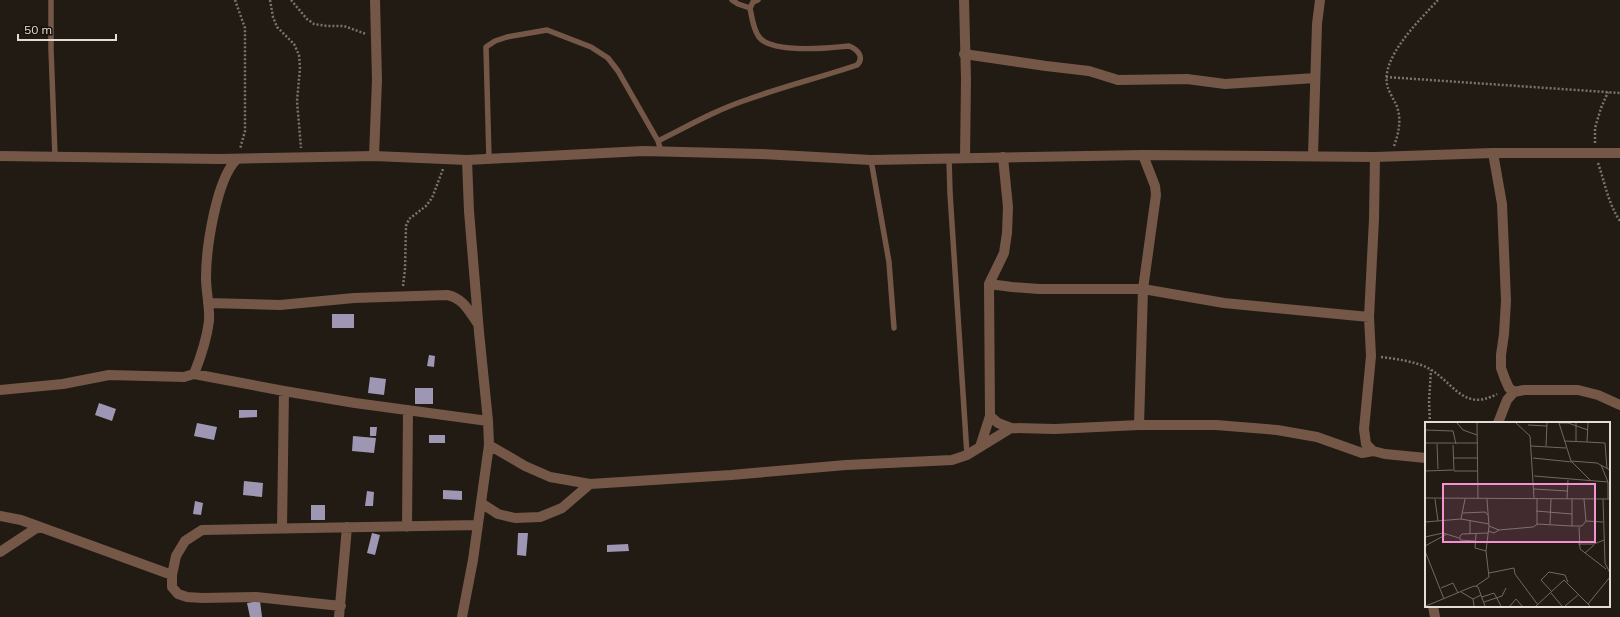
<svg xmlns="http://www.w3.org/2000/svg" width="1620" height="617" viewBox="0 0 1620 617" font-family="Mulish,sans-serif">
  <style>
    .building { fill: #9d97b4 }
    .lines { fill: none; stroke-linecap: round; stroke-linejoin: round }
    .path { stroke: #7a746e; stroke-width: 2.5; stroke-dasharray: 2 2; stroke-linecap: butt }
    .service { stroke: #755748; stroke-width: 5.5 }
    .minor { stroke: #755748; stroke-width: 10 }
    .tertiary { stroke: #755748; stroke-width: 10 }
    .inset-road { fill: none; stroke: #6f6962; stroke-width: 1 }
    .view { fill: #f590d1; fill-opacity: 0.15; stroke: #f590d1; stroke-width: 2 }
    .inset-edge { fill: none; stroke: #e2ddd8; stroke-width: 2 }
  </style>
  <rect width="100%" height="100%" fill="#221b13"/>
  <path class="building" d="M 332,314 L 354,314 L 354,328 L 332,328 Z
    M 429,355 L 435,356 L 434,367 L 427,366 Z
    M 370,377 L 386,379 L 384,395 L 368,393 Z
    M 415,388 L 433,388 L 433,404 L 415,404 Z
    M 99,403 L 116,409 L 112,421 L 95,415 Z
    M 239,410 L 257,410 L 257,417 L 239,418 Z
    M 197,423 L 217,427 L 214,440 L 194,436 Z
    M 370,427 L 377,427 L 376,436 L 370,436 Z
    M 429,435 L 445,435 L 445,443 L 429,443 Z
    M 353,436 L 376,438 L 374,453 L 352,451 Z
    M 244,481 L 263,483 L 262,497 L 243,495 Z
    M 443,490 L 462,491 L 462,500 L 443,499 Z
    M 367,491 L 374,492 L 373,506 L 365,506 Z
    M 195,501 L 203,503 L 201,515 L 193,514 Z
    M 311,505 L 325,505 L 325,520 L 311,520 Z
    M 372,533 L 380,535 L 375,555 L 367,553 Z
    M 518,533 L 528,533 L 526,556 L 517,555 Z
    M 628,544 L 629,551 L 607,552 L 607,545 Z
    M 260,601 L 262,617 L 250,617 L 247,603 Z"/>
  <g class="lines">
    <path class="path" d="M 235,0 L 245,28 L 245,131 L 240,149
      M 270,0 L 273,17 L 277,27 L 294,44 L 299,55 L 300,68 L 297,101 L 301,148
      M 291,0 L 307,19 L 314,24 L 327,26 L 344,26 L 366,34
      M 1386,77 L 1620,93
      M 1595,143 L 1595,128 L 1601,108 L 1608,92
      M 1394,146 C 1399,132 1402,119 1396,104 C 1393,99 1390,93 1388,88 C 1378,59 1421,19 1438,0
      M 1598,163 C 1605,183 1608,203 1620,221
      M 403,286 L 405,269 L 406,226 L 409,219 L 426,206 L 432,198 L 443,169
      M 1381,357 C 1397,359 1412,361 1426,367 C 1453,380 1462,413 1497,394
      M 1430,423 L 1429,401 L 1431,370"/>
    <path class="service" d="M 51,0 L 51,49 L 55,156
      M 732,0 L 738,4 L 750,8
      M 658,141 C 688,126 718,109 749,99 C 785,86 822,77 857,65 C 865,57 857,49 849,46 C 830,48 772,54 759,37 C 753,29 752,18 750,8 L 753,2 L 758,0
      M 949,158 L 950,193 L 967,455
      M 489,159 L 486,47 L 495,41 L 507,37 L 547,30 L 591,47 L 608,58 L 618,71 L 658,141 L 661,151
      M 871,160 L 889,262 L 894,328"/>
    <path class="minor" d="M 964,54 L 1046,66 L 1089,71 L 1118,80 L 1187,79 L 1225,84 L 1315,78
      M 1493,153 L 1502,204 L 1504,251 L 1506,301 L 1504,334 L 1501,355 L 1501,368 L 1505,379 L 1509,388 L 1514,392
      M 1313,155 L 1317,24 L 1320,0
      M 374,156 L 377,80 L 375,0
      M 1003,157 L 1008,207 L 1007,233 L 1004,253 L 989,284 L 990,416 L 998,423 L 1011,428 L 1055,429 L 1139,425 L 1216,425 L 1277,430 L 1317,437 L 1362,453 L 1373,451
      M 1375,157 L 1374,219 L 1369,317 L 1371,356 L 1364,429 L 1366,444 L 1373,451 L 1385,454 L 1426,458
      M 989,284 L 1012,287 L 1039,289 L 1143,289 L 1224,303 L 1369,317
      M 208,303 L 280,305 L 354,298 L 447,295 C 463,298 469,311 478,324
      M 194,374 L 284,391 L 355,403 L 488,421
      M 0,390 L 63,384 L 109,375 L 184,377 L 194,374 C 200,359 207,337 209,321 C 210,307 206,292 206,278 C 206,249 216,179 237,159
      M 1498,423 L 1507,400 L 1514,392 L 1524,390 L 1578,390 L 1598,395 L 1620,405
      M 1139,425 L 1143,289 L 1156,195 L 1155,186 L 1143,155
      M 489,445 L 525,466 L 550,477 L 590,484 L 731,475 L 846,465 L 952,460 L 967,455 L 1011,428
      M 980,447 L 990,416
      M 481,503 L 498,514 L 515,518 L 540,517 L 562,508 L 590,484
      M 0,516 L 21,520 L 172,575
      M 407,527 L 408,410
      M 282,528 L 284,391
      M 0,552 L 38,527
      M 341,606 L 256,597 L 202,598 L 187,597 L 178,594 L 172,587 L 172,575 L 176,556 L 185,541 L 202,530 L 478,525
      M 1433,606 L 1435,617
      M 339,617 L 347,527
      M 462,617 L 473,560 L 489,445 L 488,421 L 479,332 L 469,211 L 467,160"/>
    <path class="tertiary" d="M 964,0 L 966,79 L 965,158
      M 0,156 L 219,159 L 374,156 L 467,160 L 643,151 L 761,154 L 871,160 L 1143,155 L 1375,157 L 1493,153 L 1620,153"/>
  </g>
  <g transform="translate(1425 422)">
    <rect width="185" height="185" fill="#221b13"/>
    <path class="inset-road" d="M 32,1 L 38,8 L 52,13M 52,1 L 53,77M 91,1 L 105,14 L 109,76M 134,1 L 146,39 L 172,41 L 185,48M 134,1 L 143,1 L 163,8M 103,3 L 122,4M 0,8 L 28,9 L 31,22M 139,19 L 162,20 L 163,1M 151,19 L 151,1M 162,20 L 180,21 L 182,47M 0,21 L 53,21M 12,22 L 13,47M 28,23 L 29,49 L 53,49M 106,24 L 141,26M 121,24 L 122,1M 28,36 L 53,36M 108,36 L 147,40 L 165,58M 176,43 L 183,60M 0,49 L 28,48M 109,54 L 183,60 L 183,77M 109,67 L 142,69M 0,76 L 185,77M 10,77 L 13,99M 112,77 L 112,102 L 147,104M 142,77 L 143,58M 147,77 L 147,104 L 157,104 L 161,99 L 178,100M 159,77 L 161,99M 178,77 L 180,141 L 185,151M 111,89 L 147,92M 38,91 L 60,90 L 63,93M 36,97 L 64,102M 0,100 L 36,97 L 40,77M 125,102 L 126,77M 64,104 L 74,108 L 108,105 L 113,102M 154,105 L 155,127 L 181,147M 63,109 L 69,111 L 74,108M 45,112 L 45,99M 51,112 L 50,126 L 61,129M 0,115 L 18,111 L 34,116M 50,119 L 35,118 L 35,114 L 37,112 L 63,111M 153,122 L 169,122 L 179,118M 0,124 L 22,112M 0,129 L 19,177M 160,131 L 169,123M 64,151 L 89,146 L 90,152 L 113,183M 51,164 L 64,155 L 61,129 L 64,104 L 62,77M 16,166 L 28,161 L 33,171M 36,170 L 48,177M 127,170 L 116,158 L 124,150 L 140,153 L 143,160M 126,171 L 137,184M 57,175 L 69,171 L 76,184M 59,180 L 77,174 L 81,166M 163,182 L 185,155M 1,184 L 49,164 L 53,165 L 60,184M 49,184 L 48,177 L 56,173M 85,184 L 91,177 L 97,184M 111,184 L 139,158 L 165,184M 140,184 L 153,173"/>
    <path class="view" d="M 18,62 L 170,62 L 170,120 L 18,120 Z"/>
    <rect width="185" height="185" class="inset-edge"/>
  </g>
  <path d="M18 34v6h98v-6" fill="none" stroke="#e2ddd8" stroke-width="2"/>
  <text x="24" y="34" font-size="12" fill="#e2ddd8" stroke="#18120a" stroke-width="3" paint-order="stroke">50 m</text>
</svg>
